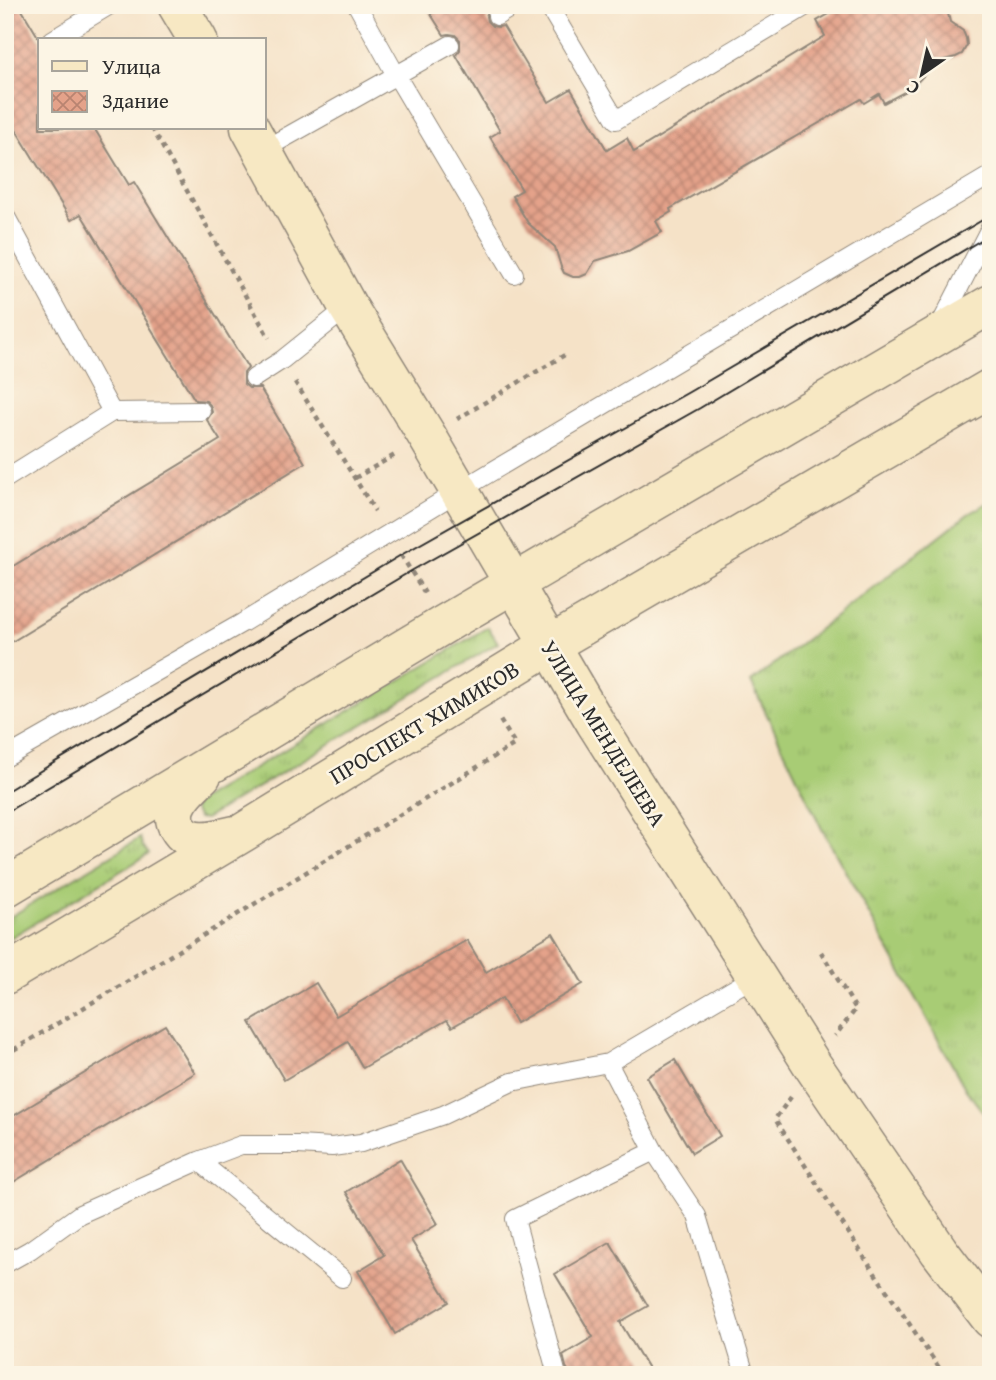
<svg xmlns="http://www.w3.org/2000/svg" width="996" height="1380" viewBox="0 0 996 1380" font-family="'Gentium Book Plus',serif">
  <style>
    .grass { fill: url(#grass-tufts); stroke: #6a7c50; stroke-width: 2 }
    .building { fill: url(#building-cross-hatch) }
    .lines { fill: none; stroke-linecap: round; stroke-linejoin: round }
    .lane-casing { stroke: #908679; stroke-width: 20 }
    .secondary-casing { stroke: #908679; stroke-width: 41 }
    .path { stroke: #908679; stroke-width: 4.5; stroke-dasharray: 5 5; stroke-linecap: butt }
    .lane { stroke: #fff; stroke-width: 18 }
    .secondary { stroke: #f7e8c3; stroke-width: 38 }
    .tram { stroke: #2b2b2b; stroke-width: 2 }
    .labels { text-anchor: middle; dominant-baseline: central; stroke-width: 5; stroke-linejoin: round; paint-order: stroke }
    .street-label { font-size: 23px; fill: #2b2b2b; stroke: #fcf5e5 }
  </style>
  <defs>
    <pattern id="grass-tufts" width="24" height="20" patternUnits="userSpaceOnUse" patternTransform="scale(1.75)"><rect width="24" height="20" fill="#a8cc75"/><path d="M3 7l-1-3M5 7V3M7 7l1-3M15 17l-1-3M17 17v-4M19 17l1-3" fill="none" stroke="#91af65"/></pattern>
    <pattern id="building-cross-hatch" width="8" height="8" patternUnits="userSpaceOnUse" patternTransform="scale(1.75)"><rect width="8" height="8" fill="#e4a28a"/><path d="M0 0l8 8M0 8l8-8" fill="none" stroke="#b98471"/></pattern>
  </defs>
  <rect width="100%" height="100%" fill="#fcf5e5"/>
  <filter id="ink" filterUnits="userSpaceOnUse"><feTurbulence type="fractalNoise" baseFrequency=".0143" numOctaves="2"/><feDisplacementMap in="SourceGraphic" scale="14" xChannelSelector="R" yChannelSelector="G"/><feConvolveMatrix kernelMatrix="1 2 1 2 8 2 1 2 1" color-interpolation-filters="sRGB"/></filter>
  <filter id="wash" filterUnits="userSpaceOnUse"><feTurbulence type="fractalNoise" baseFrequency=".00686" numOctaves="4" result="noise"/><feDisplacementMap in="SourceGraphic" scale="28" xChannelSelector="R" yChannelSelector="G"/><feGaussianBlur stdDeviation="1.57" result="paint"/><feColorMatrix in="noise" values="0 0 0 0 0 0 0 0 0 0 0 0 0 0 0 0 0 1.4 0 .05"/><feComposite in="paint" operator="in"/></filter>
  <g filter="url(#wash)">
    <rect width="100%" height="100%" fill="#f5e2c7"/>
    <path class="grass" d="M 991,501 L 991,1122 L 966,1090 L 822,829 L 751,682 L 968,514 Z
      M 488,627 L 498,643 L 205,819 L 198,818 L 193,810 L 196,803 Z
      M 140,838 L 143,847 L 149,854 L 5,941 L 5,920 Z"/>
    <g id="blocks">
      <path class="building" d="M 5,5 L 19,5 L 40,40 L 40,128 L 94,128 L 129,185 L 134,182 L 248,368 L 244,373 L 244,384 L 249,388 L 260,388 L 305,463 L 5,646 L 5,571 L 220,440 L 207,420 L 212,412 L 210,405 L 206,401 L 195,400 L 81,214 L 71,220 L 5,112 Z
        M 425,5 L 491,5 L 486,16 L 487,21 L 492,26 L 498,27 L 503,26 L 549,102 L 571,89 L 607,150 L 627,138 L 634,152 L 825,36 L 817,21 L 845,5 L 946,5 L 950,22 L 963,31 L 966,38 L 967,45 L 962,54 L 956,57 L 936,62 L 912,88 L 884,103 L 879,94 L 864,103 L 861,99 L 670,209 L 671,212 L 656,221 L 662,232 L 628,251 L 595,261 L 587,274 L 580,277 L 573,277 L 564,273 L 561,267 L 555,247 L 528,223 L 512,196 L 522,190 L 490,137 L 500,131 L 456,55 L 460,50 L 460,40 L 455,35 L 449,34 L 444,35 Z
        M 553,933 L 583,984 L 516,1023 L 502,998 L 452,1027 L 447,1020 L 363,1068 L 348,1042 L 284,1080 L 250,1022 L 316,983 L 336,1016 L 467,940 L 486,972 Z
        M 165,1025 L 195,1073 L 5,1187 L 5,1121 Z
        M 675,1060 L 720,1136 L 692,1153 L 647,1077 Z
        M 400,1159 L 438,1224 L 411,1240 L 449,1302 L 395,1334 L 358,1271 L 384,1255 L 346,1192 Z
        M 610,1242 L 648,1306 L 620,1322 L 652,1375 L 571,1375 L 566,1367 L 563,1355 L 593,1337 L 555,1274 Z"/>
    </g>
  </g>
  <g filter="url(#ink)">
    <use href="#blocks" fill-opacity="0" stroke="#908679" stroke-width="2"/>
    <g class="lines">
      <g class="lane-casing">
        <path id="lane" d="M 357,5 L 396,75 L 514,274
          M 548,5 L 616,120 L 808,5
          M 497,16 L 515,5
          M 52,40 L 110,5
          M 263,150 L 450,45
          M 5,215 L 112,412 L 201,411
          M 940,325 L 991,226
          M 254,378 L 282,360 L 348,307
          M 5,479 L 112,412
          M 5,758 L 242,623 L 459,491 L 991,175
          M 199,1161 L 241,1145 L 298,1145 L 332,1147 L 361,1143 L 443,1115 L 512,1082 L 608,1063
          M 5,1264 L 30,1250 L 80,1214 L 199,1161 L 342,1278
          M 557,1375 L 515,1219 L 654,1151
          M 745,1375 L 697,1216 L 654,1151 L 608,1063 L 756,976"/>
      </g>
      <g class="secondary-casing">
        <path id="secondary" d="M 177,5 L 198,40
          M 250,128 L 348,307 L 427,436 L 595,722 L 813,1066 L 939,1251 L 991,1319
          M 202,775 C 193,784 182,793 177,805 C 174,812 174,821 178,827 C 189,848 217,839 235,835
          M 5,888 L 443,625 L 991,304
          M 5,975 L 244,832 L 550,645 L 991,388"/>
      </g>
      <path class="path" d="M 152,128 L 269,338
        M 295,382 L 375,511
        M 457,419 L 568,353
        M 355,478 L 395,455
        M 401,555 L 426,595
        M 821,952 L 856,1009 L 835,1036
        M 5,1055 L 168,957 L 515,744 L 498,717
        M 791,1097 L 775,1119 L 870,1266 L 944,1375"/>
      <use href="#lane" class="lane"/>
      <use href="#secondary" class="secondary"/>
      <path class="tram" d="M 5,792 L 401,555 L 689,392 L 991,215
        M 5,813 L 411,571 L 700,408 L 991,234"/>
    </g>
  </g>
  <g class="labels">
    <g class="street-label">
      <text transform="translate(424 722) rotate(-31)">ПРОСПЕКТ ХИМИКОВ</text>
      <text transform="translate(604 733) rotate(58)">УЛИЦА МЕНДЕЛЕЕВА</text>
    </g>
  </g>
  <rect width="996" height="1380" fill="none" stroke="#fcf5e5" stroke-width="28"/>
  <rect x="38" y="38" width="228" height="91" fill="#fcf5e5" stroke="#a8a49b" stroke-width="2"/>
  <rect x="52" y="61" width="35" height="10" fill="#f7e8c3" stroke="#a8a49b" stroke-width="2"/>
  <text x="102" y="74" font-size="21" fill="#2b2b2b">Улица</text>
  <rect x="52" y="91" width="35" height="21" fill="url(#building-cross-hatch)" stroke="#a8a49b" stroke-width="2"/>
  <text x="102" y="108" font-size="21" fill="#2b2b2b">Здание</text>
  <g transform="translate(922 74) rotate(214)" stroke="#fcf5e5" stroke-width="5" paint-order="stroke">
  <path d="M0-5L12 26L0 18L-12 26Z" fill="#2b2b2b"/>
  <text y="-10" font-size="19" font-weight="bold" text-anchor="middle" fill="#2b2b2b">С</text>
  </g>
</svg>
